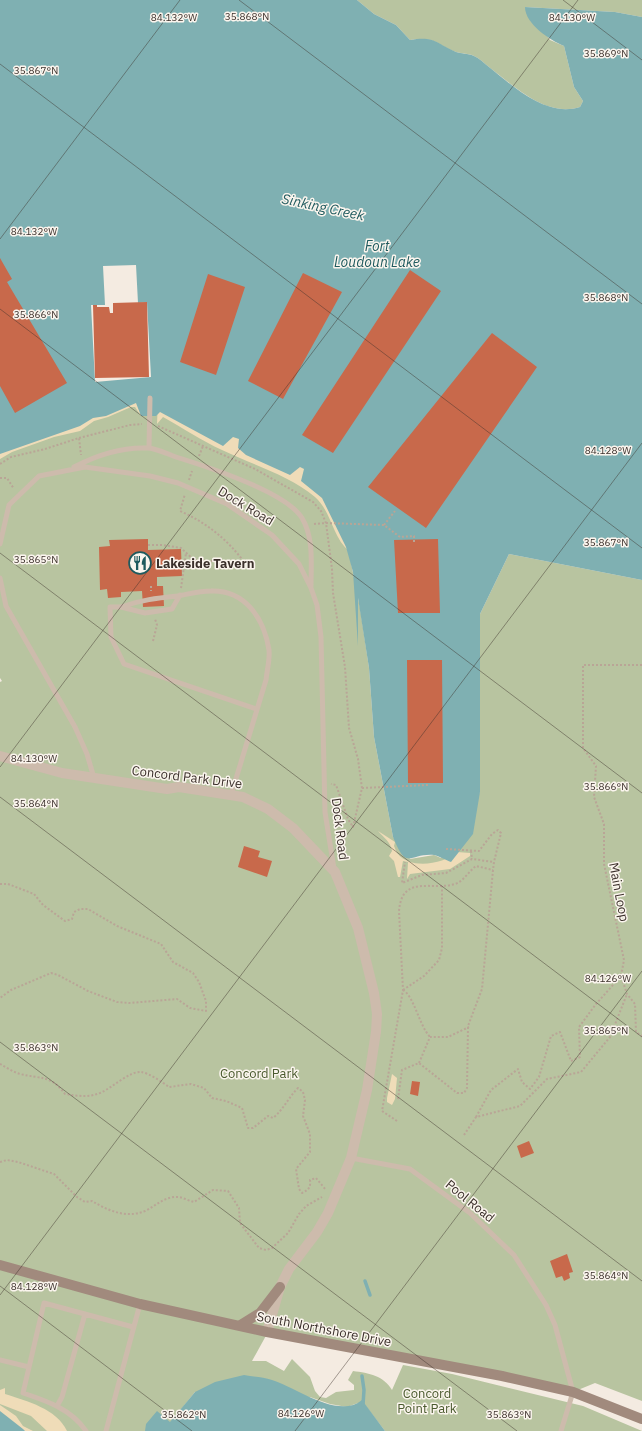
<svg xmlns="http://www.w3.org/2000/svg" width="642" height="1431" viewBox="0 0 642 1431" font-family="'IBM Plex Sans',sans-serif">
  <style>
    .green { fill: #b8c4a0 }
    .sand { fill: #efdcb8 }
    .water { fill: #7fb0b2 }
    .pier { fill: #f4ebe1 }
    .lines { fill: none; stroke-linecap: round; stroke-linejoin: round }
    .stream { stroke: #7fb0b2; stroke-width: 3.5 }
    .building { fill: #c8694b }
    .path { stroke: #b9a596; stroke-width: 2; stroke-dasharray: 2 2; stroke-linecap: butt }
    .lane { stroke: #cdbbac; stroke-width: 5 }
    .street { stroke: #cdbbac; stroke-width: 10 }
    .secondary { stroke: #a18a7d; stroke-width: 10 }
    .ticks { fill: none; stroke: #3b302b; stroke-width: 1; stroke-opacity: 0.45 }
    .labels { text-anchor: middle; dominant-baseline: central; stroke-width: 3; stroke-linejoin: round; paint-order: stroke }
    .street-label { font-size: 13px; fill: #3b302b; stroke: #fbf5ee }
    .poi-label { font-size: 13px; font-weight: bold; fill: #3b302b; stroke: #fbf5ee; text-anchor: start }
    .park-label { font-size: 13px; fill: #4a5a2e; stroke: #fbf5ee }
    .water-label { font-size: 14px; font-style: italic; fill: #1f5a5e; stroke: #fbf5ee }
    .ticks-label { font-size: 10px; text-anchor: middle; fill: #3b302b; stroke: #fbf5ee; stroke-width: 3; stroke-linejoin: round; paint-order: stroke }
  </style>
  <rect width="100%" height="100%" fill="#f4ebe1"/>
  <path class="green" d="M 357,0 L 642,0 L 642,17 L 615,12 L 525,7 L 550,40 L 564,46 L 574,87 L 583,101 L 580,107 C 546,118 514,86 489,67 C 484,63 479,58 474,56 C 469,53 462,54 456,52 C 435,44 436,36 410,40 L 396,25 L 374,14 Z
    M 136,399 L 337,492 L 360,608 L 369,668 L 374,737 L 393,837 L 410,859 L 434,855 L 441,858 L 480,792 L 480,614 L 509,554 L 642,580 L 642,1401 L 595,1383 L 573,1392 L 268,1332 L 252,1361 L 266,1361 L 284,1371 L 292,1359 L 310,1377 L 315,1391 L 320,1397 L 326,1398 L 336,1392 L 354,1390 L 354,1385 L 348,1380 L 353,1371 C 369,1373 384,1376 392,1390 L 403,1365 L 452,1374 L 583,1406 L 642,1431 L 385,1431 L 365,1405 L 358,1403 L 347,1407 L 330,1404 L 310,1397 L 195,1392 L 166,1428 L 160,1431 L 0,1431 L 0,682 L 2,681 L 0,678 L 0,448 Z"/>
  <path class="sand" d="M 142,397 L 141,416 L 135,407 L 131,407 L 108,417 L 94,421 L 80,431 L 54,437 L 12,452 L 0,459 L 0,448 Z
    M 158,400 L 250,436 L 323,480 L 349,551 C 332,537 332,512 315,497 C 289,475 253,465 222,450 C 202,441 183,428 163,417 L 157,424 Z
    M 378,831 L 395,842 L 394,846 C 395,848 396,852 398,854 C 411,870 444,864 457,852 L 470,853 L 470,856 L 450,869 L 410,874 L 407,879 L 408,862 L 403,861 L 400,877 L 398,877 L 394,861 L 389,856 L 392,851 C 390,841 385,839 378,831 Z
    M 392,1074 L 397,1078 L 395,1099 L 392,1105 L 387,1102 L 387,1098 Z
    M 5,1388 L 5,1394 C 27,1401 57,1409 67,1431 L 47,1431 L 31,1416 L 0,1404 L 0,1390 Z
    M 0,1405 L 16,1416 L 23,1426 L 33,1431 L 20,1431 L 0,1416 Z"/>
  <path class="water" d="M 0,0 L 357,0 L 374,14 L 396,25 L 410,40 C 435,36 435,43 456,52 C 461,54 468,53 474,56 C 479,58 484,63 489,67 C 513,86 546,118 580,107 L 583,101 L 574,87 L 564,46 C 550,40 525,24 525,7 L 615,12 L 642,17 L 642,580 L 509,554 L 480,614 L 480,792 L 473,834 L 451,862 C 446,860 439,856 434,855 C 409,853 407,872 393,837 L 374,737 L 369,668 L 358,598 L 358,646 L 353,572 L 346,547 L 322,498 L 301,481 L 304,469 L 300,467 L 290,475 L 246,455 L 238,448 L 239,439 L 233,437 L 223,446 L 160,412 L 156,416 L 141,416 L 136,403 L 106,416 L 93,418 L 80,426 L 0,454 Z
    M 244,1375 C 253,1377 263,1377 272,1380 C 296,1387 338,1420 362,1400 L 385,1431 L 145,1431 L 146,1424 L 157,1411 L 170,1422 L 195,1392 L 215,1382 Z
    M 0,1411 L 23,1429 L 25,1431 L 0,1431 Z"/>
  <path class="pier" d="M 136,265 L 138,303 L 147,302 L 151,377 L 95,382 L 91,305 L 105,305 L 103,266 Z"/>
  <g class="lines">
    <path class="stream" d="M 365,1281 L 370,1295
      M 362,1376 L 364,1390 L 363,1405"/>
  </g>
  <path class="building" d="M 0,258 L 12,279 L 7,282 L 67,383 L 15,413 L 0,386 Z
    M 410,270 L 441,291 L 333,453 L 302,435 Z
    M 303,273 L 342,292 L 283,399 L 248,381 Z
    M 208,274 L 245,287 L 216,375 L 180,362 Z
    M 147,302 L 149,377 L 95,378 L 93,305 L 97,305 L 97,307 L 109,307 L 110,313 L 113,313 L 113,303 Z
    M 492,333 L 537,367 L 426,528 L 368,487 Z
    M 148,539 L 148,550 L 181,549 L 182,576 L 157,577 L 157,586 L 163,586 L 164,606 L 143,607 L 142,591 L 121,592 L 121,597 L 108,598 L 107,589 L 100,590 L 99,547 L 110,546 L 109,540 Z
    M 438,539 L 440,613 L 398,613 L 394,540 Z
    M 407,660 L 442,660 L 443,783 L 408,783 Z
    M 244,846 L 260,851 L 258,857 L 272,861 L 267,877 L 238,867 Z
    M 412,1081 L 420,1082 L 418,1096 L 410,1094 Z
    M 529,1141 L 534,1153 L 521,1158 L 517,1146 Z
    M 567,1254 L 573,1272 L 569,1273 L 570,1278 L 564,1281 L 562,1276 L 556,1278 L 550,1261 Z"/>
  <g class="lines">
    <path class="path" d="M 158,426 L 255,469 L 313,502 L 321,511 L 326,523 L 332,569 L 333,593 L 345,667 L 349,728 L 358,759 L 362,788 L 353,827 L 348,819 L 336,785 L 331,784
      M 79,438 L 130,425 L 142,424
      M 199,456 L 203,446
      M 0,464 L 11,457 L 45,449 L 79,438 L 81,455
      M 0,478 L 7,478 L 14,489
      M 189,480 L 192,471
      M 314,524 L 326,523 L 384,525 L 400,537 L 414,536 L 414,542
      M 384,525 L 395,511
      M 148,545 L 163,545 L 181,548 L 194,560 L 245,563 C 227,539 207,523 180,511 L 185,494
      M 151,586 L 151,591
      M 181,588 L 186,553
      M 153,641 L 157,625 L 155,619
      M 642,665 L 583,665 L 583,748 L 596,766 L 594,797 L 604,824 L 604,864 L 624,960 L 621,976 L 627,994 L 635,1004 L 636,1032 L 642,1036
      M 362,788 L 428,785
      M 446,849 L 479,851 L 492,834 L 498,830 L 501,833 L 494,862
      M 471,851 L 472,859
      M 0,884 L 8,884 L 34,894 L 43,905 L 65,921 L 72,919 L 74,912 L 80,909 L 88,909 L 117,926 L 161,944 L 173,962 L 193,973 L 199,982 L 206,1001 L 206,1011 L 190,1008 L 177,999 L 129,1003 L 117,1002 L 88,991 L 58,975 L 51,973 L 11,990 L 0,998
      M 403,990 L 424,976 L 439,960 L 442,948 L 442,886
      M 403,990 C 414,996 419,1025 430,1037
      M 419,1063 L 430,1037 L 448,1037 L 469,1027
      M 0,1064 C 6,1067 13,1072 20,1074 C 41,1079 51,1075 65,1094 C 78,1096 90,1098 102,1092 C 113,1087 130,1071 141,1072 C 149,1073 162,1082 169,1087 L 191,1084 L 204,1088 L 212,1098 L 226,1101 L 242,1108 L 248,1128 L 253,1128 L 268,1116 L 273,1118 C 284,1109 288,1098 298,1088 L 303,1092 L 305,1100 L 303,1116 L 310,1134 L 310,1152 L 296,1169 L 299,1189 L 302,1193 C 308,1190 311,1188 310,1180 L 316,1178 L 326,1190
      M 398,1099 L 402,1070 L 419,1063 L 457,1093 L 464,1093 L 467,1088 L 468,1026 L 482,989 L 493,870 L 494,862 L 472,859 L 446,873 L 422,875 L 402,883 L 405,862
      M 476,1117 L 491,1090 L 518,1069 L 522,1082 L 530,1089 L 539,1077 L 551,1036 L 560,1032 L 571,1061 L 580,1057 L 579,1027 L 596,1004 L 621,976
      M 397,1121 L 382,1111 L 403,990 L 399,911 C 402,874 432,891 455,884 C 464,881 469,871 476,866 L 493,870
      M 464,1135 L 476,1117 L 520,1106 L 547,1079 L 581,1072 L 610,1037 L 627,994
      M 0,1162 L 7,1160 L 18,1162 L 54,1174 L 77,1197 L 85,1202 L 92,1201 C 107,1210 126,1219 145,1211 C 156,1206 164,1196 179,1197 C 184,1198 189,1201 194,1202 L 213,1190 L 228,1191 L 239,1208 L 240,1223 L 259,1248 L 266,1250 L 272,1248 L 288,1233 L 299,1214 L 306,1206 L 322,1197"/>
    <path class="lane" d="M 149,448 L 150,398
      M 74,467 C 95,456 122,447 147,448 C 156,448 167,454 176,457 C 205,466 286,492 302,518 C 314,538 311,564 311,586
      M 0,544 L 9,505 L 39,476 L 85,467 L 150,476 L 178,483 L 227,504 L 272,535 L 299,564 L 311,588 L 317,605 L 321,637 L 325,812 L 334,869
      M 0,578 L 6,606 L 75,727 L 87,754 L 94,778
      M 180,595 L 172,609 L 145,613 L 121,607 L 110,607 L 111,637 L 124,664 L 256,709
      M 121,607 C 140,600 158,598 177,596 C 189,594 199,591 211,591 C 245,590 264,618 269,650 C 270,660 267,670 266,680 L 231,795
      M 351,1158 L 410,1169 L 470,1213 L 514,1255 L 546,1305 L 555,1325 L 573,1392 L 561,1431
      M 0,1360 L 29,1367
      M 57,1406 L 62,1397 L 85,1314
      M 86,1431 C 71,1409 47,1401 23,1393 L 44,1303 L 133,1327
      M 106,1431 L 140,1304"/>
    <path class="street" d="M 0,756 L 62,773 L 167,789 L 179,787 L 243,797 L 268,809 L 293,828 L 335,872 L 358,928 L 374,993 L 377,1014 L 376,1032 L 367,1090 L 351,1158 L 328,1213 L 317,1232 L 289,1269 L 280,1287 L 267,1332"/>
    <path class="secondary" d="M 0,1265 L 140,1304 L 267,1332 L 502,1376 L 573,1392 L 642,1419
      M 239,1326 L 260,1313 L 280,1287"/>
  </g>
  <path class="ticks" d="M 239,0 L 642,304M 563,0 L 642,60M 0,64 L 642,548M 0,239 L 180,0M 0,309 L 642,793M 0,553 L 642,1037M 0,767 L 578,0M 0,797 L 642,1281M 0,1042 L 517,1431M 0,1286 L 192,1431M 0,1295 L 642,443M 295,1431 L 642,971"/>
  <defs>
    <g id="restaurant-ring" transform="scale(1.15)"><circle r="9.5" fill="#fbf5ee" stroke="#1f5a5e" stroke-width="1.5"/><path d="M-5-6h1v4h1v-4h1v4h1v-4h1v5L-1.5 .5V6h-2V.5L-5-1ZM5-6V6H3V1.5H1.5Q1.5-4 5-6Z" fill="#1f5a5e"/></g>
  </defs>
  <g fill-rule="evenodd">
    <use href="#restaurant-ring" x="140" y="563"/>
  </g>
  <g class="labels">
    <g class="street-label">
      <text transform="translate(246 506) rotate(31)">Dock Road</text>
      <text transform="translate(187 777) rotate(7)">Concord Park Drive</text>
      <text transform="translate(340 829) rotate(83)">Dock Road</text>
      <text transform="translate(619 892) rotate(79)">Main Loop</text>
      <text transform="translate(470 1201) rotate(39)">Pool Road</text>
      <text transform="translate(324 1329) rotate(11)">South Northshore Drive</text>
    </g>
    <g class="poi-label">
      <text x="156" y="563">Lakeside Tavern</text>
    </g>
    <g class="park-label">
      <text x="259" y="1073">Concord Park</text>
      <text x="427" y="1393">Concord<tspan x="427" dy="15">Point Park</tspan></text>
    </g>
    <g class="water-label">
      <text transform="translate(323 207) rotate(12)">Sinking Creek</text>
      <text x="377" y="246">Fort<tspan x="377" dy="16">Loudoun Lake</tspan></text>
    </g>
  </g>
  <g class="ticks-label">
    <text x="247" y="20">35.868°N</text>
    <text x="174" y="21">84.132°W</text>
    <text x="572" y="21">84.130°W</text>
    <text x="606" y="57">35.869°N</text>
    <text x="36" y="74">35.867°N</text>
    <text x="34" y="235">84.132°W</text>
    <text x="606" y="301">35.868°N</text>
    <text x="36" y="318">35.866°N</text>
    <text x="608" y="454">84.128°W</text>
    <text x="606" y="546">35.867°N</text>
    <text x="36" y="563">35.865°N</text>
    <text x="34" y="762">84.130°W</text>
    <text x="606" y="790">35.866°N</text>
    <text x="36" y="807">35.864°N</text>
    <text x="608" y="982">84.126°W</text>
    <text x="606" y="1034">35.865°N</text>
    <text x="36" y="1051">35.863°N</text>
    <text x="606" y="1279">35.864°N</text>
    <text x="34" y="1290">84.128°W</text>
    <text x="301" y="1417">84.126°W</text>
    <text x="184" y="1418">35.862°N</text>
    <text x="509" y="1418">35.863°N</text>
  </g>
</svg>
